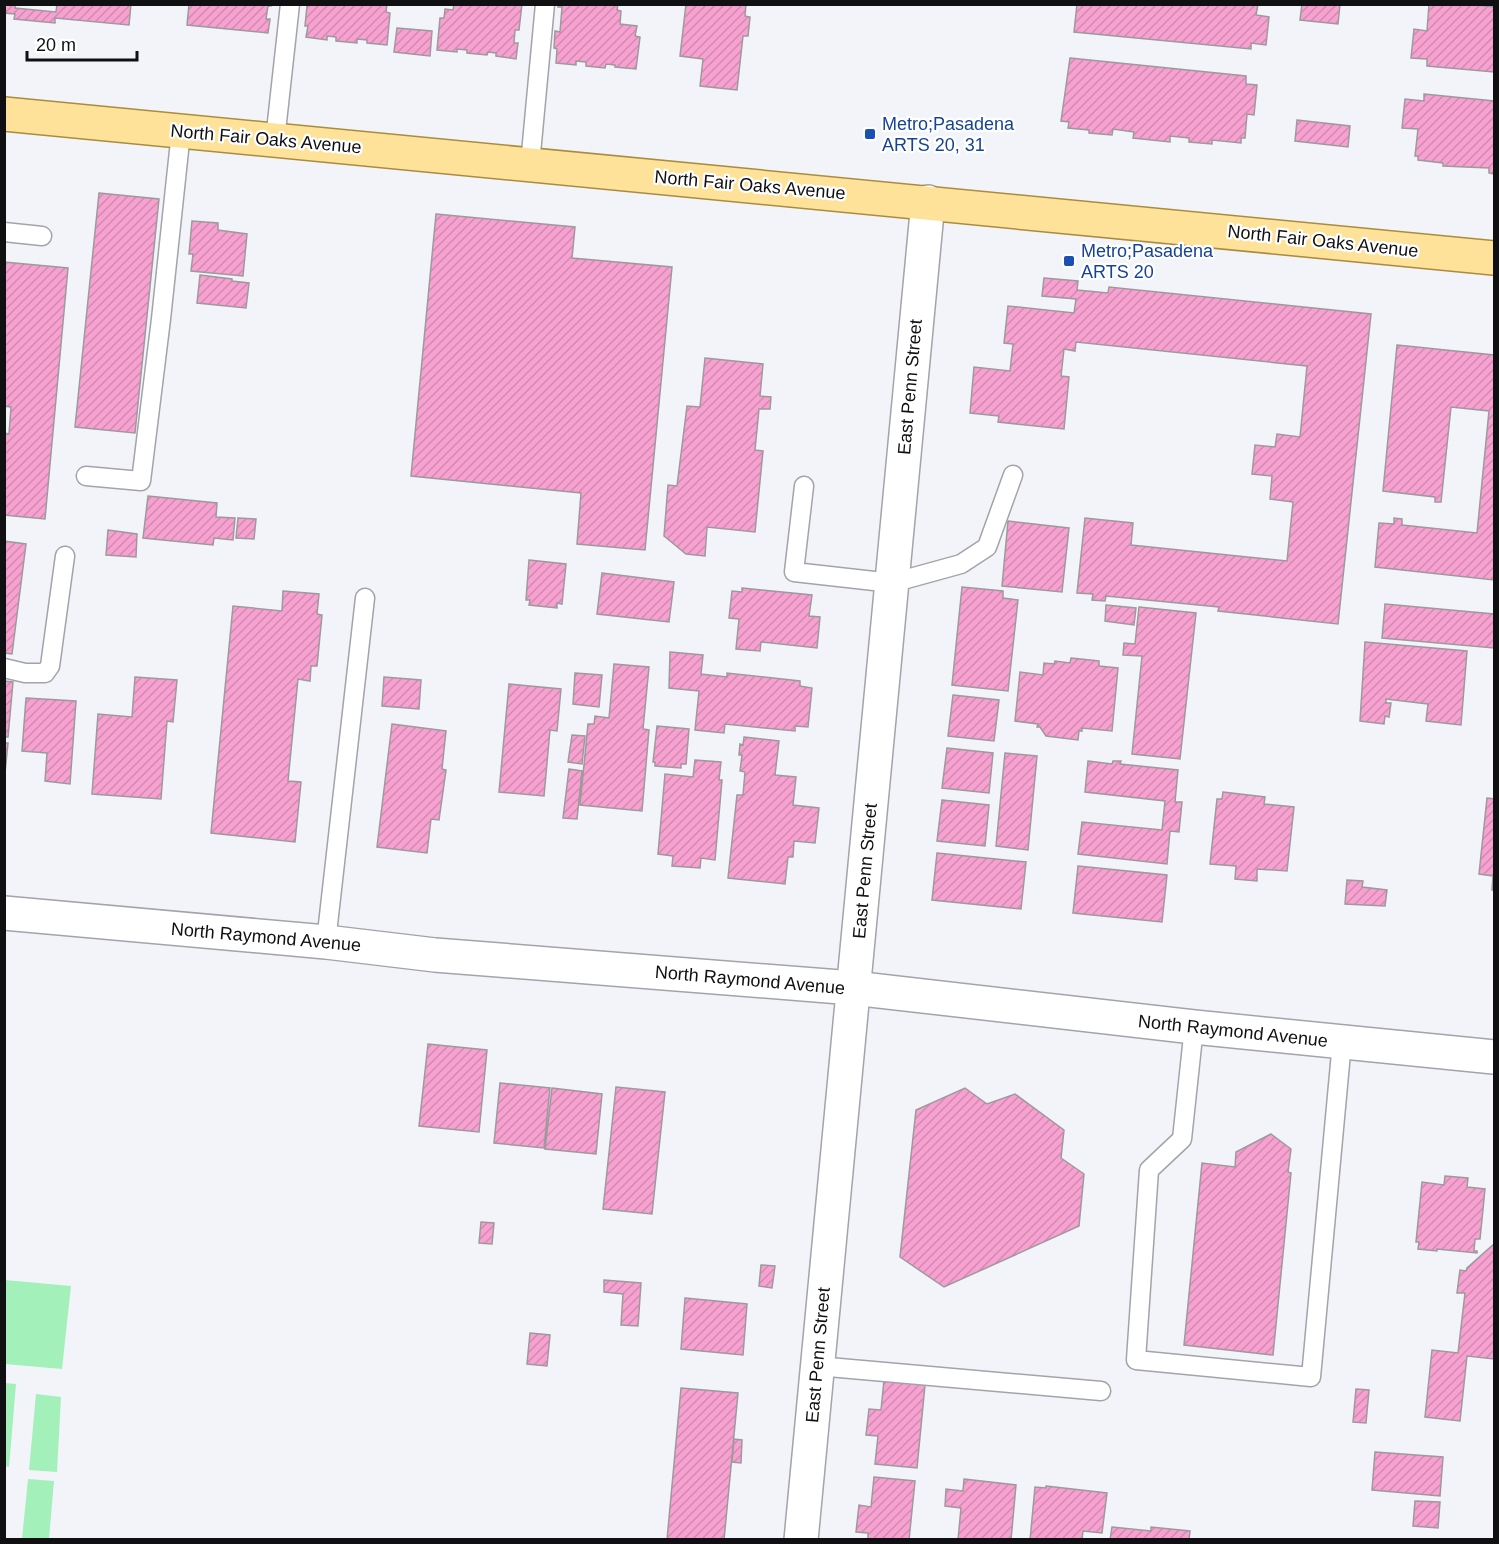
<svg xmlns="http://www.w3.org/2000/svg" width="1499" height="1544" viewBox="0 0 1499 1544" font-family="Arial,sans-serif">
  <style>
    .park { fill: #a4f0ba }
    .building { fill: url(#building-hatch); stroke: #9e999c; stroke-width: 1.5 }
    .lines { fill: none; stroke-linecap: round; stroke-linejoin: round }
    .service-casing { stroke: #a2a4a9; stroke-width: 21 }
    .minor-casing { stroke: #a2a4a9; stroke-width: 36 }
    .tertiary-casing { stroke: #a2a4a9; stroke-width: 36 }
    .primary-casing { stroke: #aa8c3e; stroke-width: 36 }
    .service { stroke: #fff; stroke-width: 18 }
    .minor { stroke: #fff; stroke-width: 33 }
    .tertiary { stroke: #fff; stroke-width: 33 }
    .primary { stroke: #fee29a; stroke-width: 33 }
    .transit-dot { fill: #1a4fb4; stroke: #fff; stroke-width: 2 }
    .labels { text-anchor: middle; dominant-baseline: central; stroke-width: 4.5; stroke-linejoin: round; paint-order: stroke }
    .transit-label { font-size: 18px; fill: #164399; stroke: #fff; text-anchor: start }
    .street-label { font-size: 18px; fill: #101012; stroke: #fff }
  </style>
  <defs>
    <pattern id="building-hatch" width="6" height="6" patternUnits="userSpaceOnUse" patternTransform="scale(1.5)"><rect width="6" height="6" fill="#f6a1d0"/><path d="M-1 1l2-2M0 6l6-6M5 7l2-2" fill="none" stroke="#d28ab2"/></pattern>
  </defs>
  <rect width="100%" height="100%" fill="#f2f4f9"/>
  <path class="park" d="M 5,1280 L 71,1286 L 62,1369 L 5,1364 Z
    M 5,1383 L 16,1384 L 9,1467 L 5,1466 Z
    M 36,1394 L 61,1397 L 57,1472 L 29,1470 Z
    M 28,1479 L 54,1481 L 49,1539 L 22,1539 Z"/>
  <path class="building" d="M 4,4 L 16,4 L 15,8 L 56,12 L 57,4 L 131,4 L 129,25 L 55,18 L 55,23 L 14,19 L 15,14 L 4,13 Z
    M 189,4 L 271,4 L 271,6 L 268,6 L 266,19 L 270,19 L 268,33 L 187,25 Z
    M 310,4 L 387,4 L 386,12 L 390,13 L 387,45 L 367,43 L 367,40 L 357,39 L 357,43 L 336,41 L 336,37 L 327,36 L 327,40 L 306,37 L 308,26 L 305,26 L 307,6 Z
    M 454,4 L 522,4 L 519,30 L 515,30 L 514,43 L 518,43 L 516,59 L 496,56 L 496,53 L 488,52 L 487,55 L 467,53 L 467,50 L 457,49 L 457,52 L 437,50 L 440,18 L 444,18 L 445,9 L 453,10 Z
    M 558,4 L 618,4 L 617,10 L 621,11 L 620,24 L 637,26 L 635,36 L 640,37 L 636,69 L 615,67 L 615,65 L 606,64 L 605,68 L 586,66 L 586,62 L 576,61 L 576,65 L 556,63 L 557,49 L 554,48 L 555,31 L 560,32 L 562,7 L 558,7 Z
    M 686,4 L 746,4 L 745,16 L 750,17 L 748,36 L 743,36 L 737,90 L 700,86 L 703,59 L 680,56 Z
    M 1077,4 L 1258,4 L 1256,15 L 1269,17 L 1266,45 L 1251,43 L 1251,49 L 1074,32 Z
    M 1302,4 L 1340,4 L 1338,24 L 1300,20 Z
    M 1429,4 L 1469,4 L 1494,7 L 1494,72 L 1427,66 L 1427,59 L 1411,58 L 1414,29 L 1427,31 Z
    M 397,28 L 432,31 L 430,56 L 394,52 Z
    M 1070,58 L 1246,76 L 1246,84 L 1257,85 L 1254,115 L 1247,114 L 1245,138 L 1241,138 L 1241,143 L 1212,140 L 1212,144 L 1189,142 L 1189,138 L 1170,136 L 1170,142 L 1133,138 L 1134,132 L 1113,129 L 1112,135 L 1089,133 L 1089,130 L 1068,128 L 1069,122 L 1061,121 Z
    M 1424,94 L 1494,101 L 1494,174 L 1489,173 L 1489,168 L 1443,166 L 1443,163 L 1418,160 L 1418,156 L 1415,156 L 1418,129 L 1402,128 L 1405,99 L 1424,101 Z
    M 1297,120 L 1350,126 L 1348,147 L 1295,141 Z
    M 99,193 L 159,199 L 135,433 L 75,427 Z
    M 436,214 L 575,227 L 572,258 L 672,267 L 645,550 L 577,544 L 581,493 L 411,476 Z
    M 192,221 L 218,223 L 218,230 L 247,234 L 243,276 L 191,271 L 193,254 L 189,254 Z
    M 4,262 L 68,268 L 45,519 L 4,515 L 4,433 L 9,434 L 11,407 L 4,406 Z
    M 200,275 L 232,279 L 232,281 L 249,283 L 246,308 L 197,303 Z
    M 1044,278 L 1078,281 L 1077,290 L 1108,293 L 1109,287 L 1371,314 L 1338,624 L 1218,611 L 1219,607 L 1106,596 L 1105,601 L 1092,600 L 1093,594 L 1077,593 L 1085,518 L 1133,523 L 1131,545 L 1287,561 L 1293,502 L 1270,499 L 1272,476 L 1252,474 L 1255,445 L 1275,447 L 1277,434 L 1300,437 L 1307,366 L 1076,342 L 1075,351 L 1064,349 L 1061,376 L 1069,377 L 1064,429 L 998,422 L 999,416 L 970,413 L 974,367 L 1010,371 L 1013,344 L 1004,343 L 1008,306 L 1074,313 L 1076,299 L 1042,296 Z
    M 1397,345 L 1494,355 L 1494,580 L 1375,567 L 1379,523 L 1394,524 L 1394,518 L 1402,519 L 1402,525 L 1477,533 L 1489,411 L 1451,407 L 1441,502 L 1435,502 L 1435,497 L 1383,491 Z
    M 705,358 L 763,364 L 760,396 L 771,397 L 770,409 L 759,409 L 755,450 L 763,451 L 755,532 L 707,527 L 705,556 L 686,554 L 664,536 L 668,485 L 677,486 L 687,406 L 700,407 Z
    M 148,496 L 217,503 L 216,517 L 235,518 L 233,540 L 214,538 L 213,545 L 143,538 Z
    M 238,518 L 256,519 L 254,539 L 236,538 Z
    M 1008,521 L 1069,528 L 1062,592 L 1002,586 Z
    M 108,530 L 137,534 L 136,557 L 106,555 Z
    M 4,541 L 26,544 L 12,654 L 4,653 Z
    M 529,560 L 566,564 L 562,604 L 557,603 L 557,608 L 529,605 L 530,600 L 526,600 Z
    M 602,573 L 674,582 L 669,622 L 597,614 Z
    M 962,587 L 1003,591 L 1003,598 L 1018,600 L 1008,691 L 952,685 Z
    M 742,588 L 812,595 L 809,616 L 820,617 L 817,648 L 761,642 L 760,651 L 736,649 L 739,619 L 729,618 L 732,591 L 742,592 Z
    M 283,591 L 319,594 L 317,614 L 322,615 L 317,666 L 311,666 L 310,681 L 298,679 L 288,781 L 301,782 L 295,842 L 211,833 L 233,606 L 282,611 Z
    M 1385,604 L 1494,614 L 1494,648 L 1382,638 Z
    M 1106,605 L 1136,608 L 1134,625 L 1105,621 Z
    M 1139,607 L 1196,613 L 1180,759 L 1132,754 L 1142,656 L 1123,655 L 1124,643 L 1135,644 Z
    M 1365,642 L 1467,651 L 1461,725 L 1426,721 L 1428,704 L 1386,699 L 1386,703 L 1391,703 L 1389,717 L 1385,716 L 1384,724 L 1360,721 Z
    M 670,652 L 703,655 L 701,674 L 727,677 L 727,673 L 800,681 L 800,686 L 812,688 L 808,727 L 795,726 L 795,731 L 725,724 L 724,733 L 695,730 L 699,691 L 669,688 Z
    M 1071,658 L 1099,661 L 1099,666 L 1118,668 L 1112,731 L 1082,728 L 1082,731 L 1079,731 L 1078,740 L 1046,736 L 1040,727 L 1037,727 L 1038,724 L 1015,721 L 1020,672 L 1043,675 L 1044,663 L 1054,664 L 1055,661 L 1070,663 Z
    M 614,664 L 649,667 L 643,729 L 649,730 L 642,811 L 580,805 L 588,724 L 594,724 L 595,716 L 609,718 Z
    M 575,673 L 602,675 L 599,707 L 573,704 Z
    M 135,677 L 177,680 L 173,722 L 167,721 L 161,799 L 92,794 L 98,714 L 132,717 Z
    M 384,677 L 421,680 L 419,709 L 382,706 Z
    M 4,681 L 13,682 L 8,737 L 4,737 Z
    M 509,684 L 561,689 L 557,731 L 550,730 L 544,796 L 499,792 Z
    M 953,695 L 999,700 L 994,741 L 948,736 Z
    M 26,698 L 76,701 L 70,784 L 45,781 L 47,753 L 22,751 Z
    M 392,724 L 446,731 L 442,769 L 446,770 L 439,820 L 431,819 L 427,853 L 377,847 Z
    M 657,726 L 689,729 L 686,764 L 681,764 L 681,768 L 655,766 L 655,762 L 653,762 Z
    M 572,735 L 585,736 L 582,764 L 568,762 Z
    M 744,737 L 779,741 L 775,775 L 796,777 L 793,805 L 819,808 L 815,843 L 794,841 L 793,857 L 788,857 L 785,884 L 728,878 L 737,795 L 743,795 L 745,772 L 740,771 L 742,755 L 739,755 L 740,744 L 743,745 Z
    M 4,743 L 8,743 L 4,783 Z
    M 947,748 L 993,753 L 989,793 L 942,788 Z
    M 1005,753 L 1037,756 L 1028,850 L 996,846 Z
    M 695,760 L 721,762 L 719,780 L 722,780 L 715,860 L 701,858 L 700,868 L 672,866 L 673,856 L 658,854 L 665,774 L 693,777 Z
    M 1088,761 L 1112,764 L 1113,761 L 1121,761 L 1120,764 L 1178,770 L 1175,802 L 1182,802 L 1179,832 L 1170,831 L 1167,864 L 1078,854 L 1082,822 L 1162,830 L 1165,801 L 1085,792 Z
    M 569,769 L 582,771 L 577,819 L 563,818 Z
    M 1223,792 L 1265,797 L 1264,804 L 1294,807 L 1287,871 L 1257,869 L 1257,881 L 1235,879 L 1236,866 L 1210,864 L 1217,799 L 1222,799 Z
    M 1487,798 L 1494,799 L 1494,890 L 1492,890 L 1493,876 L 1479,874 Z
    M 942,800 L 989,805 L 985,846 L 937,841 Z
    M 937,853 L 1026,862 L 1021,909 L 932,900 Z
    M 1078,866 L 1167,875 L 1162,922 L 1073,913 Z
    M 1347,880 L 1363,881 L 1362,887 L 1387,890 L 1385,906 L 1345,904 Z
    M 428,1044 L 487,1050 L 479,1132 L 419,1126 Z
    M 500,1083 L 550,1088 L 544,1148 L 494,1143 Z
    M 616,1087 L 665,1092 L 652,1214 L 603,1209 Z
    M 552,1088 L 602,1094 L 596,1154 L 545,1149 Z
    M 965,1088 L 987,1104 L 1015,1094 L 1064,1130 L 1061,1158 L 1084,1174 L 1079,1226 L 944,1287 L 900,1257 L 916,1110 Z
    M 1271,1134 L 1291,1149 L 1288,1172 L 1291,1173 L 1273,1355 L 1184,1345 L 1202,1163 L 1235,1167 L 1236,1152 Z
    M 1445,1176 L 1468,1178 L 1467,1187 L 1485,1189 L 1480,1239 L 1475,1239 L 1474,1251 L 1477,1251 L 1477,1253 L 1437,1249 L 1437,1251 L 1418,1249 L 1419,1242 L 1416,1242 L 1422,1182 L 1444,1185 Z
    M 481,1222 L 494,1223 L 492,1244 L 479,1243 Z
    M 1494,1244 L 1494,1359 L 1467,1356 L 1460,1421 L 1425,1417 L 1432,1350 L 1458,1353 L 1465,1293 L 1457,1293 L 1460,1270 L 1466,1271 L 1467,1268 Z
    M 761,1265 L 775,1266 L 772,1288 L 759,1286 Z
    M 604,1280 L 641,1283 L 638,1326 L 621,1325 L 623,1294 L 604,1292 Z
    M 685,1298 L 747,1304 L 743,1355 L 681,1349 Z
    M 530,1333 L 550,1335 L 547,1366 L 527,1364 Z
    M 884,1380 L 925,1385 L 917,1468 L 875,1464 L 878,1436 L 866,1435 L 869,1409 L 881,1410 Z
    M 681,1388 L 738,1393 L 724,1540 L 667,1540 Z
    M 1356,1389 L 1369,1390 L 1366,1423 L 1353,1422 Z
    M 734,1439 L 742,1440 L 741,1463 L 732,1462 Z
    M 1375,1452 L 1443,1457 L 1440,1496 L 1372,1490 Z
    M 874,1477 L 915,1481 L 909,1540 L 868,1540 L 868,1533 L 856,1532 L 859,1505 L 871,1507 Z
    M 964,1479 L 1016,1485 L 1011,1540 L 958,1540 L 961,1508 L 945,1506 L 946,1489 L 963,1491 Z
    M 1046,1486 L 1107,1493 L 1102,1533 L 1083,1531 L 1082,1540 L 1030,1540 L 1035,1487 L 1046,1488 Z
    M 1415,1501 L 1440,1502 L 1438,1528 L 1413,1526 Z
    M 1112,1527 L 1151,1531 L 1151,1527 L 1190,1531 L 1189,1540 L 1110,1540 Z"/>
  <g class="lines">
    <g class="service-casing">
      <path id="service" d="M 275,140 L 290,4
        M 530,164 L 545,4
        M 4,232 L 42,236
        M 86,476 L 141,481 L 161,319 L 181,132
        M 804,486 L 794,572 L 892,583 L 961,564 L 987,547 L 1013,475
        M 4,668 L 25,673 L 45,673 L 50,666 L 65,556
        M 326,942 L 365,598
        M 1194,1027 L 1182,1139 L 1149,1170 L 1136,1360 L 1311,1377 L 1342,1042
        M 817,1366 L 1101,1391"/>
    </g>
    <g class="minor-casing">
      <path id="minor" d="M 801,1540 L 928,202"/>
    </g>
    <g class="tertiary-casing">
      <path id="tertiary" d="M 4,913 L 326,942 L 435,955 L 853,988 L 1194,1027 L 1494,1057"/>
    </g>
    <g class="primary-casing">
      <path id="primary" d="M 4,114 L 1494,258"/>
    </g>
    <use href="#service" class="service"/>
    <use href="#minor" class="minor"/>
    <use href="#tertiary" class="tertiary"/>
    <use href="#primary" class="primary"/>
  </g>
  <g class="transit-dot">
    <rect x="864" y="128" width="12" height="12" rx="3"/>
    <rect x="1063" y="255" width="12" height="12" rx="3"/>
  </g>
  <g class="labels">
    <g class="transit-label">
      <text x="882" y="124">Metro;Pasadena<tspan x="882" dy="21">ARTS 20, 31</tspan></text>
      <text x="1081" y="251">Metro;Pasadena<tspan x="1081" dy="21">ARTS 20</tspan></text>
    </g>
    <g class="street-label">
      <text transform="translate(266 139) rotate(5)">North Fair Oaks Avenue</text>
      <text transform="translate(750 185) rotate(5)">North Fair Oaks Avenue</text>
      <text transform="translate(1323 241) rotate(6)">North Fair Oaks Avenue</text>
      <text transform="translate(910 387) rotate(-85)">East Penn Street</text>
      <text transform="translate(865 871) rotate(-85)">East Penn Street</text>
      <text transform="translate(266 937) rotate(5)">North Raymond Avenue</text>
      <text transform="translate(750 980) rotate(5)">North Raymond Avenue</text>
      <text transform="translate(1233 1031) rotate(6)">North Raymond Avenue</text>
      <text transform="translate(818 1355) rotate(-85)">East Penn Street</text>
    </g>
  </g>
  <rect width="1499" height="1544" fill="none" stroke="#101012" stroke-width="12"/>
  <path d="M27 51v9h110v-9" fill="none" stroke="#101012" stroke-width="3"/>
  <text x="36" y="51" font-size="18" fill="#101012" stroke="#ffffff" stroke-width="4.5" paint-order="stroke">20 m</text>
</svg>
